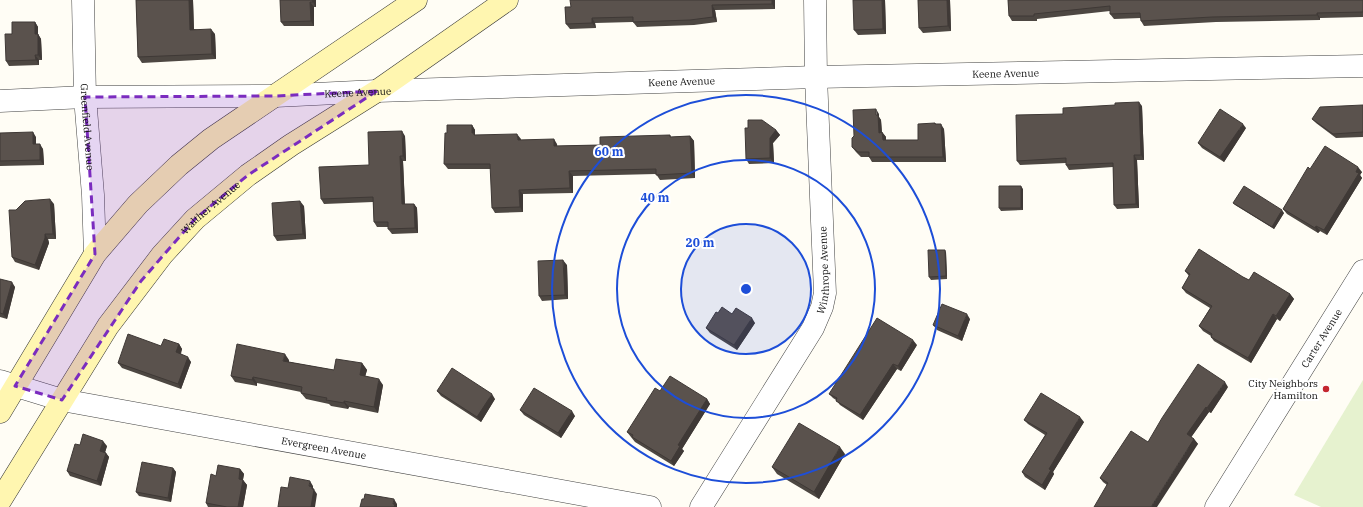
<svg xmlns="http://www.w3.org/2000/svg" width="1363" height="507" viewBox="0 0 1363 507" font-family="'IBM Plex Serif',serif">
  <style>
    .pitch { fill: #e6f2cf }
    .lines { fill: none; stroke-linecap: round; stroke-linejoin: round }
    .street-casing { stroke: #444; stroke-width: 23 }
    .secondary-casing { stroke: #333; stroke-width: 23 }
    .street { stroke: #fff; stroke-width: 22 }
    .secondary { stroke: #fff6b0; stroke-width: 22 }
    .wall { fill: #4d4742 }
    .shaded-wall { fill: #3f3936 }
    .building { fill: #5a524d; stroke: #3f3936 }
    .marked { fill: #7b2cbf; fill-opacity: 0.2; stroke: #7b2cbf; stroke-width: 3; stroke-dasharray: 8 5; stroke-linejoin: round }
    .ring { fill: none; stroke: #1d4ed8; stroke-width: 2 }
    .poi-dot { fill: #c4262e; stroke: #fff; stroke-width: 1.5 }
    .labels { text-anchor: middle; dominant-baseline: central; stroke-width: 4; stroke-linejoin: round; paint-order: stroke }
    .street-label { font-size: 10px; fill: #111; stroke: #fff }
    .poi-label { font-size: 10px; fill: #111; stroke: #fff; text-anchor: end }
    .centre { fill: #1d4ed8; stroke: #fff; stroke-width: 2 }
    .ring-label { font-size: 12px; text-anchor: middle; font-weight: bold; fill: #1d4ed8; stroke: #fff; stroke-width: 4; stroke-linejoin: round; paint-order: stroke }
  </style>
  <rect width="100%" height="100%" fill="#fffdf5"/>
  <path class="pitch" d="M 1363,380 L 1363,507 L 1321,507 L 1294,495 Z"/>
  <g class="lines">
    <g class="street-casing">
      <g id="street">
        <path id="s1" d="M 83,0 L 85,97 L 93,195 L 95,254"/>
        <path id="s2" d="M 0,101 L 85,97 L 275,96 L 377,91 L 816,77 L 1363,66"/>
        <path id="s3" d="M 0,381 L 62,400 L 650,507"/>
        <path id="s4" d="M 701,507 L 813,328 L 822,307 L 825,293 L 816,77 L 815,0"/>
        <path id="s5" d="M 1216,507 L 1363,271"/>
      </g>
    </g>
    <g class="secondary-casing">
      <g id="secondary">
        <path d="M 0,412 L 95,254 L 138,204 L 179,165 L 211,139 L 416,0"/>
        <path id="s6" d="M 0,501 L 108,326 L 162,255 L 195,219 L 248,175 L 291,145 L 377,91 L 507,0"/>
      </g>
    </g>
    <use href="#street" class="street"/>
    <use href="#secondary" class="secondary"/>
  </g>
  <path class="wall" d="M 136,0 L 193,0 L 194,29 L 215,34 L 216,59 L 142,63 L 138,57 Z
    M 280,0 L 316,0 L 316,7 L 314,7 L 314,26 L 284,26 L 281,22 Z
    M 775,0 L 775,9 L 715,10 L 717,22 L 694,25 L 637,27 L 633,22 L 595,23 L 596,28 L 570,29 L 566,24 L 565,7 Z
    M 885,0 L 886,34 L 858,35 L 854,30 Z
    M 918,0 L 950,0 L 951,31 L 923,33 L 919,28 Z
    M 1008,0 L 1363,0 L 1363,17 L 1320,18 L 1320,20 L 1216,22 L 1144,26 L 1141,21 L 1141,18 L 1114,19 L 1110,14 L 1110,11 L 1037,19 L 1037,21 L 1012,21 L 1009,16 Z
    M 35,22 L 38,27 L 38,34 L 41,39 L 42,60 L 39,60 L 39,65 L 9,66 L 6,61 L 12,34 Z
    M 1363,105 L 1363,137 L 1336,138 L 1316,123 L 1312,119 Z
    M 1142,106 L 1144,160 L 1137,160 L 1139,208 L 1117,209 L 1114,205 L 1113,167 L 1069,170 L 1066,165 L 1066,163 L 1020,165 L 1017,161 L 1063,114 Z
    M 879,114 L 879,117 L 881,120 L 882,132 L 886,137 L 886,140 L 918,140 L 935,123 L 936,124 L 944,129 L 946,162 L 872,162 L 869,157 L 861,157 L 856,152 L 852,147 Z
    M 472,125 L 475,130 L 475,135 L 521,139 L 521,140 L 557,144 L 557,146 L 600,145 L 670,135 L 671,137 L 690,136 L 694,141 L 695,178 L 660,180 L 656,174 L 573,176 L 573,193 L 523,194 L 523,212 L 495,213 L 492,208 L 491,169 L 448,169 L 444,164 L 447,133 Z
    M 748,128 L 776,130 L 780,135 L 773,143 L 774,163 L 749,164 L 746,159 Z
    M 1246,128 L 1224,162 L 1202,148 L 1198,143 Z
    M 0,133 L 36,137 L 36,144 L 43,149 L 44,165 L 0,166 Z
    M 405,136 L 406,161 L 403,161 L 405,204 L 414,204 L 417,208 L 418,233 L 392,234 L 388,229 L 388,227 L 377,227 L 374,222 L 373,202 L 324,204 L 321,199 L 369,165 Z
    M 1310,169 L 1362,172 L 1360,175 L 1362,178 L 1327,235 L 1320,231 L 1318,233 L 1287,214 L 1283,209 Z
    M 1023,189 L 1023,210 L 1001,211 L 999,208 Z
    M 1233,203 L 1284,213 L 1274,229 L 1235,205 Z
    M 54,204 L 56,239 L 48,239 L 49,243 L 39,270 L 15,262 L 12,257 L 16,210 Z
    M 304,206 L 306,239 L 277,241 L 274,236 Z
    M 946,252 L 947,279 L 931,280 L 929,277 Z
    M 567,265 L 568,299 L 542,301 L 539,296 Z
    M 1185,271 L 1243,277 L 1249,280 L 1290,294 L 1294,299 L 1280,321 L 1277,319 L 1251,363 L 1214,341 L 1211,337 L 1211,336 L 1203,331 L 1199,326 L 1210,308 L 1186,293 L 1182,288 L 1189,276 Z
    M 0,279 L 15,287 L 7,319 L 0,317 Z
    M 718,313 L 732,314 L 755,323 L 737,350 L 710,333 L 706,328 Z
    M 970,319 L 962,341 L 937,330 L 933,325 Z
    M 179,344 L 182,349 L 181,354 L 191,362 L 181,389 L 122,368 L 118,363 L 161,346 Z
    M 917,345 L 901,371 L 897,369 L 863,420 L 840,405 L 836,400 L 833,398 L 829,394 Z
    M 289,360 L 289,362 L 334,370 L 362,363 L 367,370 L 365,376 L 383,385 L 378,413 L 349,407 L 348,409 L 331,406 L 329,404 L 306,399 L 301,393 L 301,392 L 257,383 L 257,386 L 235,382 L 231,376 Z
    M 1228,387 L 1211,413 L 1209,412 L 1191,437 L 1194,439 L 1198,444 L 1107,485 L 1103,482 L 1100,478 L 1148,442 Z
    M 437,391 L 495,399 L 481,422 L 441,396 Z
    M 660,391 L 707,399 L 710,404 L 682,449 L 684,451 L 674,466 L 635,442 L 627,432 Z
    M 520,410 L 575,416 L 561,438 L 524,415 Z
    M 1024,420 L 1084,422 L 1053,472 L 1054,474 L 1045,490 L 1025,477 L 1022,472 L 1045,435 L 1028,424 Z
    M 80,445 L 107,446 L 105,452 L 109,457 L 101,486 L 70,476 L 67,471 Z
    M 845,454 L 819,499 L 777,474 L 772,467 Z
    M 173,468 L 176,472 L 171,502 L 139,496 L 136,492 Z
    M 240,469 L 244,474 L 243,480 L 247,485 L 243,507 L 208,507 L 206,503 L 216,476 Z"/>
  <path class="shaded-wall" d="M 189,0 L 193,0 L 194,35 L 190,30 Z
    M 312,0 L 316,0 L 316,7 L 313,2 Z
    M 772,0 L 775,0 L 775,9 L 772,4 Z
    M 882,0 L 885,0 L 886,34 L 883,29 Z
    M 947,0 L 950,0 L 951,31 L 948,26 Z
    M 310,2 L 314,7 L 314,26 L 311,21 Z
    M 712,5 L 715,10 L 717,22 L 713,17 Z
    M 1317,13 L 1320,18 L 1320,20 L 1317,15 Z
    M 592,18 L 595,23 L 596,28 L 592,23 Z
    M 35,22 L 38,27 L 38,34 L 41,39 L 42,60 L 38,55 L 35,34 Z
    M 211,29 L 215,34 L 216,59 L 212,54 Z
    M 35,55 L 39,60 L 39,65 L 36,60 Z
    M 1139,102 L 1142,106 L 1144,160 L 1141,155 Z
    M 876,109 L 879,114 L 879,117 L 881,120 L 882,137 L 879,133 Z
    M 941,124 L 944,129 L 946,162 L 943,157 Z
    M 1243,124 L 1246,128 L 1224,162 L 1220,157 Z
    M 472,125 L 475,130 L 475,135 L 477,138 L 472,133 Z
    M 776,130 L 780,135 L 773,143 L 774,163 L 770,158 L 770,138 Z
    M 402,131 L 405,136 L 406,161 L 403,156 Z
    M 33,132 L 36,137 L 36,149 L 33,144 Z
    M 882,132 L 886,137 L 886,145 L 883,140 Z
    M 517,134 L 521,139 L 521,145 L 518,140 Z
    M 690,136 L 694,141 L 695,178 L 692,173 Z
    M 554,139 L 557,144 L 558,151 L 554,146 Z
    M 40,144 L 43,149 L 44,165 L 40,160 Z
    M 1134,155 L 1137,160 L 1139,208 L 1136,204 Z
    M 400,156 L 403,161 L 405,209 L 402,204 Z
    M 1358,167 L 1362,172 L 1360,175 L 1362,178 L 1327,235 L 1324,230 Z
    M 569,171 L 573,176 L 573,193 L 570,188 Z
    M 1021,186 L 1023,189 L 1023,210 L 1021,208 Z
    M 519,190 L 523,194 L 523,212 L 520,207 Z
    M 50,199 L 54,204 L 56,239 L 53,234 Z
    M 300,201 L 304,206 L 306,239 L 303,234 Z
    M 414,204 L 417,208 L 418,233 L 415,228 Z
    M 1282,210 L 1284,213 L 1274,229 L 1272,227 Z
    M 1316,226 L 1320,231 L 1318,233 L 1315,228 Z
    M 45,234 L 48,239 L 49,243 L 39,270 L 35,265 Z
    M 945,250 L 946,252 L 947,279 L 946,276 Z
    M 563,260 L 567,265 L 568,299 L 565,295 Z
    M 12,282 L 15,287 L 7,319 L 3,314 Z
    M 1290,294 L 1294,299 L 1280,321 L 1276,316 Z
    M 967,314 L 970,319 L 962,341 L 958,336 Z
    M 1273,314 L 1277,319 L 1251,363 L 1248,358 Z
    M 752,318 L 755,323 L 737,350 L 734,345 Z
    M 913,340 L 917,345 L 901,371 L 898,366 Z
    M 179,344 L 182,349 L 179,357 L 176,352 Z
    M 285,354 L 289,360 L 288,368 L 283,361 Z
    M 188,357 L 191,362 L 181,389 L 178,384 Z
    M 362,363 L 367,370 L 364,381 L 360,375 Z
    M 893,364 L 897,369 L 863,420 L 860,415 Z
    M 253,377 L 257,383 L 257,386 L 252,380 Z
    M 379,379 L 383,385 L 378,413 L 374,407 Z
    M 1225,382 L 1228,387 L 1211,413 L 1207,408 Z
    M 492,394 L 495,399 L 481,422 L 477,417 Z
    M 707,399 L 710,404 L 682,449 L 684,451 L 674,466 L 671,461 L 678,445 Z
    M 344,401 L 349,407 L 348,409 L 344,403 Z
    M 1206,407 L 1209,412 L 1190,439 L 1187,434 Z
    M 572,411 L 575,416 L 561,438 L 558,433 Z
    M 1080,417 L 1084,422 L 1053,472 L 1054,474 L 1045,490 L 1042,485 L 1049,469 Z
    M 1194,439 L 1198,444 L 1157,507 L 1151,507 Z
    M 103,441 L 107,446 L 104,456 L 100,451 Z
    M 840,447 L 845,454 L 819,499 L 814,492 Z
    M 106,453 L 109,457 L 101,486 L 97,481 Z
    M 173,468 L 176,472 L 171,502 L 168,498 Z
    M 240,469 L 244,474 L 242,484 L 239,479 Z
    M 243,480 L 247,485 L 243,507 L 238,507 Z
    M 310,481 L 313,486 L 313,488 L 317,494 L 315,507 L 311,507 L 309,486 Z
    M 394,499 L 397,504 L 397,507 L 394,507 L 393,504 Z"/>
  <path class="building" d="M 136,0 L 189,0 L 190,30 L 211,29 L 212,54 L 138,57 Z
    M 280,0 L 312,0 L 313,2 L 310,2 L 311,21 L 281,22 Z
    M 570,0 L 772,0 L 772,4 L 712,5 L 713,17 L 690,20 L 633,22 L 633,17 L 592,18 L 592,23 L 566,24 L 565,7 L 571,7 Z
    M 853,0 L 882,0 L 883,29 L 854,30 Z
    M 918,0 L 947,0 L 948,26 L 919,28 Z
    M 1008,0 L 1363,0 L 1363,12 L 1317,13 L 1317,15 L 1212,17 L 1141,21 L 1140,13 L 1110,14 L 1110,6 L 1034,14 L 1034,16 L 1009,16 Z
    M 12,22 L 35,22 L 35,34 L 38,34 L 38,55 L 35,55 L 36,60 L 6,61 L 5,34 L 12,34 Z
    M 1139,102 L 1141,155 L 1134,155 L 1136,204 L 1114,205 L 1113,163 L 1066,165 L 1066,158 L 1017,161 L 1016,115 L 1063,114 L 1063,108 L 1115,105 L 1115,103 Z
    M 1363,105 L 1363,132 L 1333,134 L 1312,119 L 1320,107 Z
    M 876,109 L 876,115 L 878,115 L 879,133 L 882,132 L 883,140 L 918,140 L 918,124 L 935,123 L 935,124 L 941,124 L 943,157 L 869,157 L 869,152 L 858,152 L 852,147 L 852,138 L 854,136 L 853,110 Z
    M 1220,109 L 1243,124 L 1220,157 L 1198,143 Z
    M 748,120 L 762,120 L 776,130 L 770,138 L 770,158 L 746,159 L 745,128 L 748,128 Z
    M 447,125 L 472,125 L 472,133 L 474,133 L 474,135 L 517,134 L 518,140 L 554,139 L 554,146 L 600,145 L 600,137 L 670,135 L 670,137 L 690,136 L 692,173 L 656,175 L 656,169 L 569,171 L 570,188 L 519,190 L 520,207 L 492,208 L 490,164 L 444,164 L 445,133 L 447,133 Z
    M 402,131 L 403,156 L 400,156 L 402,204 L 414,204 L 415,228 L 388,229 L 388,222 L 374,222 L 373,197 L 321,199 L 319,167 L 369,165 L 368,132 Z
    M 33,132 L 33,144 L 40,144 L 40,160 L 0,161 L 0,133 Z
    M 1325,146 L 1358,167 L 1356,172 L 1359,173 L 1324,230 L 1316,226 L 1315,228 L 1283,209 L 1308,167 L 1310,169 Z
    M 999,186 L 1021,186 L 1021,208 L 999,208 Z
    M 1244,186 L 1282,210 L 1272,227 L 1233,203 Z
    M 50,199 L 53,234 L 45,234 L 45,238 L 35,265 L 12,257 L 9,210 L 16,210 L 25,201 Z
    M 300,201 L 303,234 L 274,236 L 272,203 Z
    M 1199,249 L 1243,277 L 1249,280 L 1254,272 L 1290,294 L 1276,316 L 1273,314 L 1248,358 L 1211,337 L 1212,334 L 1199,326 L 1212,306 L 1182,288 L 1190,274 L 1185,271 Z
    M 928,250 L 945,250 L 946,276 L 929,277 Z
    M 563,260 L 565,295 L 539,296 L 538,261 Z
    M 0,279 L 12,282 L 3,314 L 0,313 Z
    M 942,304 L 967,314 L 958,336 L 933,325 Z
    M 722,307 L 732,314 L 736,308 L 752,318 L 734,345 L 706,328 L 716,312 L 718,313 Z
    M 877,318 L 913,340 L 898,366 L 893,364 L 860,415 L 836,401 L 837,398 L 829,394 Z
    M 128,334 L 161,346 L 164,339 L 179,344 L 176,352 L 188,357 L 178,384 L 118,363 Z
    M 237,344 L 285,354 L 283,361 L 334,370 L 336,359 L 362,363 L 360,375 L 379,379 L 374,407 L 344,401 L 344,403 L 326,400 L 327,398 L 301,393 L 302,387 L 253,377 L 252,380 L 231,376 Z
    M 1198,364 L 1225,382 L 1207,408 L 1206,407 L 1187,434 L 1194,439 L 1151,507 L 1094,507 L 1108,483 L 1100,478 L 1131,431 L 1148,442 L 1162,418 Z
    M 452,368 L 492,394 L 477,417 L 437,391 Z
    M 670,376 L 707,399 L 678,445 L 680,446 L 671,461 L 632,437 L 633,435 L 627,432 L 655,388 L 660,391 Z
    M 534,388 L 572,411 L 558,433 L 520,410 Z
    M 1041,393 L 1080,417 L 1049,469 L 1051,470 L 1042,485 L 1022,472 L 1047,433 L 1024,420 Z
    M 799,423 L 840,447 L 814,492 L 772,467 Z
    M 83,434 L 103,441 L 100,451 L 106,453 L 97,481 L 67,471 L 75,444 L 80,445 Z
    M 142,462 L 173,468 L 168,498 L 136,492 Z
    M 218,465 L 240,469 L 239,479 L 243,480 L 238,507 L 227,507 L 206,503 L 211,474 L 216,476 Z
    M 290,477 L 310,481 L 309,486 L 312,487 L 312,489 L 314,489 L 311,507 L 278,507 L 281,487 L 288,488 Z
    M 365,494 L 394,499 L 393,504 L 395,504 L 394,507 L 360,507 L 362,499 L 364,499 Z"/>
  <path class="marked" d="M 377,91 L 248,175 L 195,219 L 141,281 L 62,400 L 15,386 L 95,254 L 85,97 L 275,96 Z"/>
  <circle cx="746" cy="289" r="65" fill="#1d4ed8" fill-opacity=".12"/>
  <g class="ring">
    <circle cx="746" cy="289" r="65"/>
    <circle cx="746" cy="289" r="129"/>
    <circle cx="746" cy="289" r="194"/>
  </g>
  <circle class="poi-dot" cx="1326" cy="389" r="4"/>
  <g class="labels">
    <g class="street-label">
      <text stroke="none"><textPath href="#s2" startOffset="1006">Keene Avenue</textPath></text>
      <text stroke="none"><textPath href="#s2" startOffset="682">Keene Avenue</textPath></text>
      <text stroke="none"><textPath href="#s2" startOffset="358">Keene Avenue</textPath></text>
      <text stroke="none"><textPath href="#s1" startOffset="127">Greenfield Avenue</textPath></text>
      <text stroke="none"><textPath href="#s6" startOffset="363">Walther Avenue</textPath></text>
      <text stroke="none"><textPath href="#s4" startOffset="271">Winthrope Avenue</textPath></text>
      <text stroke="none"><textPath href="#s5" startOffset="199">Carter Avenue</textPath></text>
      <text stroke="none"><textPath href="#s3" startOffset="331">Evergreen Avenue</textPath></text>
    </g>
    <g class="poi-label">
      <text x="1318" y="383">City Neighbors<tspan x="1318" dy="12">Hamilton</tspan></text>
    </g>
  </g>
  <circle cx="746" cy="289" r="6" class="centre"/>
  <g class="ring-label">
    <text x="609" y="156">60 m</text>
    <text x="655" y="202">40 m</text>
    <text x="700" y="247">20 m</text>
  </g>
</svg>
